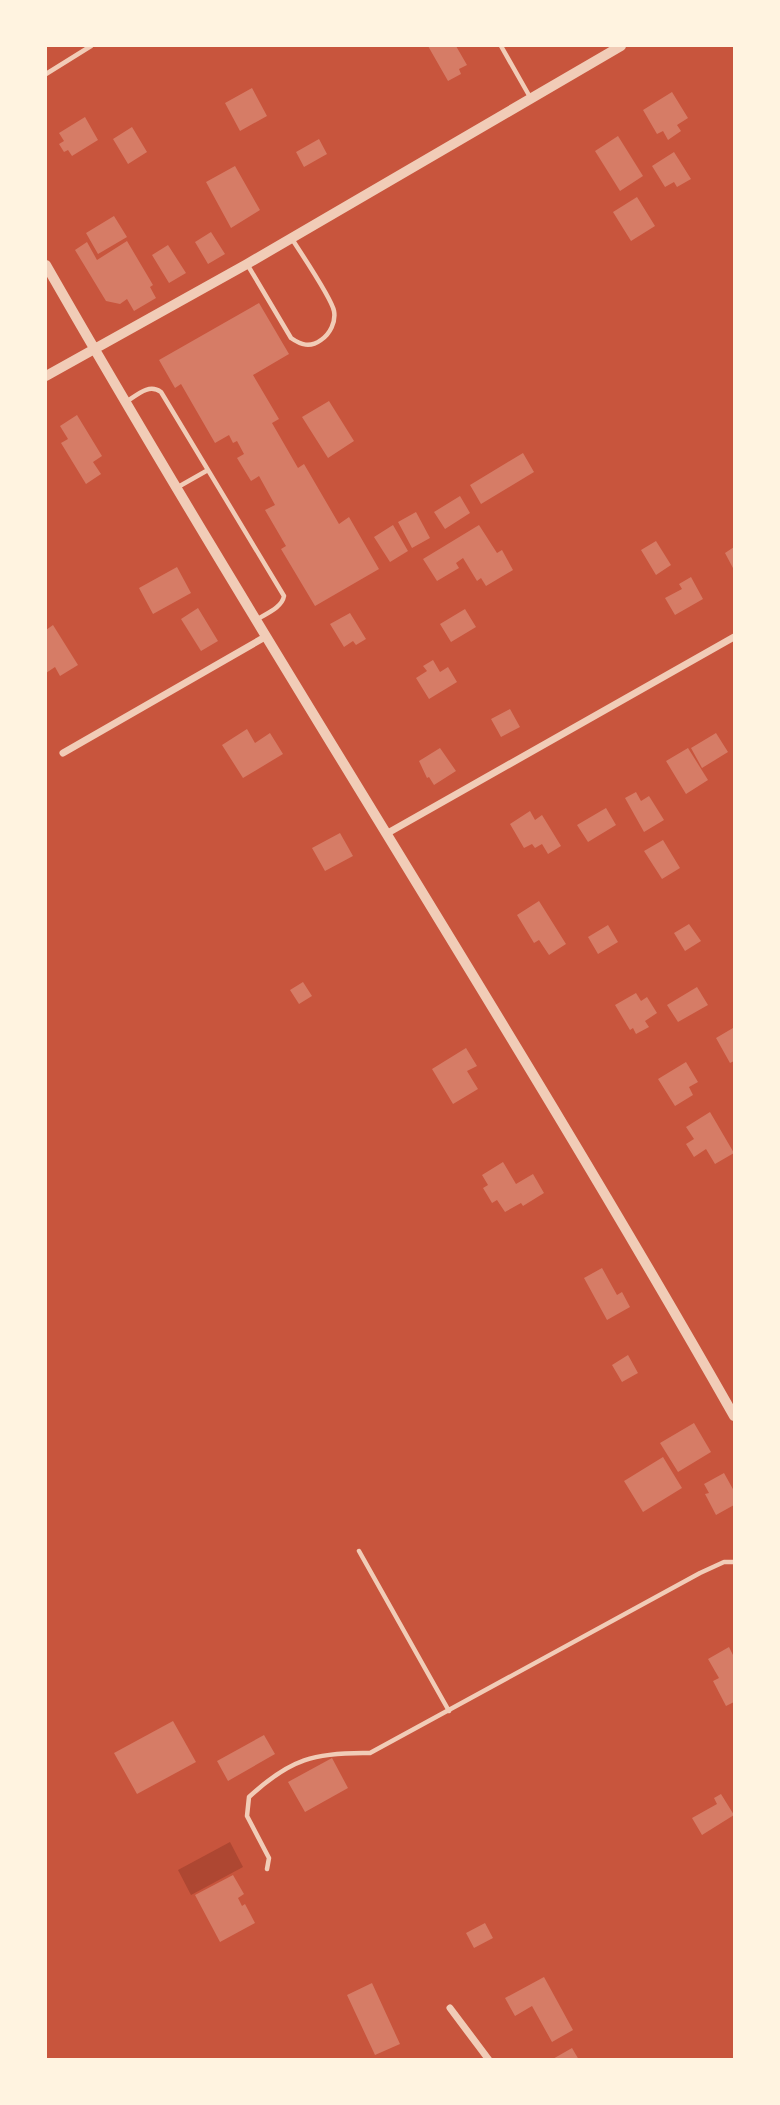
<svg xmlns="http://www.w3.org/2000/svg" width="780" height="2105" viewBox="0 0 780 2105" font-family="'Sofia Sans Condensed',sans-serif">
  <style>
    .green { fill: #ae4732 }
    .building { fill: #d67c66 }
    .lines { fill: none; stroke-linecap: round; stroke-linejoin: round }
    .service { stroke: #f1ccb7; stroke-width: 4.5 }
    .minor { stroke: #f1ccb7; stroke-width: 7 }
    .tertiary { stroke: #f1ccb7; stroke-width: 10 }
  </style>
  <rect width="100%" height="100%" fill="#c8553d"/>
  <path class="green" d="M 230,1842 L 243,1867 L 191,1895 L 178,1870 Z"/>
  <path class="building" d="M 428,46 L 456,46 L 467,65 L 459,69 L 461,74 L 448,81 Z
    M 252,88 L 267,116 L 240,131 L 225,103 Z
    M 672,92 L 688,118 L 677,125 L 681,131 L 668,140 L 663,131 L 657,134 L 643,110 Z
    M 85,117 L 98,140 L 72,156 L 68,150 L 64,152 L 59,144 L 64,141 L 59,133 Z
    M 132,127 L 147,152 L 128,164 L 113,139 Z
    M 618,136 L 643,176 L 620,191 L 595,151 Z
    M 319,139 L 327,154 L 304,167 L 296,152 Z
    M 674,152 L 691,179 L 677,187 L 674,182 L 665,187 L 652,166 Z
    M 235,166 L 260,210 L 231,228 L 206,182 Z
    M 637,197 L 655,226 L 631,241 L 613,212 Z
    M 114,216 L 127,237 L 98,254 L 86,233 Z
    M 211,232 L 225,254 L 208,264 L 195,242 Z
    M 127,241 L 153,285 L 150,287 L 156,298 L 134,311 L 127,299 L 120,304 L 106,301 L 75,250 L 87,242 L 97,260 Z
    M 168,245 L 186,273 L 169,283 L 152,255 Z
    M 259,303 L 289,354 L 253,375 L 279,419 L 272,423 L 298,468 L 304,464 L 339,524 L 349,517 L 379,569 L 315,606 L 281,549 L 286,546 L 265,510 L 275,505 L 259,476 L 251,481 L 237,458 L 244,454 L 237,441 L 233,443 L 229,435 L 215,443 L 181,384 L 175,388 L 159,360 Z
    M 329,401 L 354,441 L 328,458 L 302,417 Z
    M 77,415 L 102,456 L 93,462 L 101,474 L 86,484 L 61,443 L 68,439 L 60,426 Z
    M 523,453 L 534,472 L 481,504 L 470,485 Z
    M 460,496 L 470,513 L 445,529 L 434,512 Z
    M 416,512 L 430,538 L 412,548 L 398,522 Z
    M 393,525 L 408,551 L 390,562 L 374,537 Z
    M 479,525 L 497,553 L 502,550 L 513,570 L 486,586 L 481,578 L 477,581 L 463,558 L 456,563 L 459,568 L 437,581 L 423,559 Z
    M 656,541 L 671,565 L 656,575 L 641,550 Z
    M 734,547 L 734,570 L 725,553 Z
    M 177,567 L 191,593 L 153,614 L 139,588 Z
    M 691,577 L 703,599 L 675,615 L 665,598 L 682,589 L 679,584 Z
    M 198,608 L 218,641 L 201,651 L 181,619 Z
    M 465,609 L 476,627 L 451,642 L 440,624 Z
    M 350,613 L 366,639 L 356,645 L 353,641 L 344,647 L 330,624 Z
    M 53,625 L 78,665 L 60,676 L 55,667 L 46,673 L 46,630 Z
    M 433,660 L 440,672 L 448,667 L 457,682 L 429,699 L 416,678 L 427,671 L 423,666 Z
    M 510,709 L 520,727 L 501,737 L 491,719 Z
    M 247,729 L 255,743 L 270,733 L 283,754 L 243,778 L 222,745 Z
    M 716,733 L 728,752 L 702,768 L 691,748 Z
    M 440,748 L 456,771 L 434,785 L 429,777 L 427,778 L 419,761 Z
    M 688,748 L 708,780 L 686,794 L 666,761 Z
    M 636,792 L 641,801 L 649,796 L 664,820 L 644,832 L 625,798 Z
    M 606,808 L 616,825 L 588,842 L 577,825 Z
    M 530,811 L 535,820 L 542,815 L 561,846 L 548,854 L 542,844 L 535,848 L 532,844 L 524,848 L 510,824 Z
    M 340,833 L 353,856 L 325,871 L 312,848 Z
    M 663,840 L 680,868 L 662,879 L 644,851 Z
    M 539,901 L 566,944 L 549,955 L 539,940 L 534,943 L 517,915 Z
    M 689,924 L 701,941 L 685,951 L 674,933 Z
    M 608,925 L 618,942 L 598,954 L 588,937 Z
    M 303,982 L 312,996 L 299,1004 L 290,990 Z
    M 697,987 L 708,1005 L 678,1022 L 667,1005 Z
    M 636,993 L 641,1001 L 647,997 L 657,1013 L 645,1021 L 649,1027 L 636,1034 L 633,1028 L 630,1030 L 615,1005 Z
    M 733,1028 L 734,1061 L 730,1063 L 716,1038 Z
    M 466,1048 L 477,1066 L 467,1071 L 478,1089 L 453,1104 L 432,1069 Z
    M 686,1062 L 698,1082 L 689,1087 L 693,1095 L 675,1106 L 658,1079 Z
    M 710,1112 L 734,1153 L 715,1164 L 706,1149 L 694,1157 L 686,1144 L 694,1139 L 686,1127 Z
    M 503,1162 L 516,1184 L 533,1174 L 544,1193 L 523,1206 L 521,1203 L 505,1212 L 497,1200 L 492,1203 L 483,1188 L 488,1185 L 482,1175 Z
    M 602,1268 L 617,1295 L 622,1292 L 630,1307 L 607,1320 L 584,1278 Z
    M 628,1355 L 638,1373 L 622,1382 L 612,1365 Z
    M 694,1423 L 711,1452 L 678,1472 L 660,1443 Z
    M 663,1457 L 682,1488 L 643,1512 L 624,1481 Z
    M 724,1473 L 734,1491 L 734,1505 L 716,1515 L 705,1494 L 709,1493 L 704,1484 Z
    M 729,1647 L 734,1657 L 734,1702 L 726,1706 L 713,1681 L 719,1678 L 708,1659 Z
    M 173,1721 L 196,1762 L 137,1794 L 114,1753 Z
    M 264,1735 L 275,1754 L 228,1781 L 217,1761 Z
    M 332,1758 L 348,1788 L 305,1812 L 288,1782 Z
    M 721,1794 L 734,1815 L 702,1835 L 692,1818 L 717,1804 L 714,1798 Z
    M 233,1875 L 244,1894 L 238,1898 L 242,1906 L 245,1904 L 255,1923 L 220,1942 L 195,1895 Z
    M 485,1923 L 493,1938 L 474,1948 L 466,1933 Z
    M 544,1977 L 573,2030 L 552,2042 L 532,2006 L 515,2016 L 505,1998 Z
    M 372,1983 L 400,2044 L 375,2055 L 347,1995 Z
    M 572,2048 L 579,2060 L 551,2060 Z"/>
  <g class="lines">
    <path class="service" d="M 501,46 L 530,97
      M 46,74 L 91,46
      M 247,264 L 291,338 C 301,345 310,348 321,340 C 330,334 336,322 334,311 C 332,299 301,253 292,239
      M 126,402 C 137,395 149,383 161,392 L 284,596 C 282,608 265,614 256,620
      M 178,487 L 208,470
      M 359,1551 L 449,1711
      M 267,1869 L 269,1858 L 247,1816 L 249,1797 C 290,1759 315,1752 370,1753 L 700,1573 L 724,1562 L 734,1562"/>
    <path class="minor" d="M 63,753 L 265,637
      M 386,834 L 734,637
      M 450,2008 L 489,2060"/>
    <path class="tertiary" d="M 46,265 C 268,653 513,1027 734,1416
      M 46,376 L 247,264 L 621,46"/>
  </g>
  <rect width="780" height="2105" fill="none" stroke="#fff3e0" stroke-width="94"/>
</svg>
